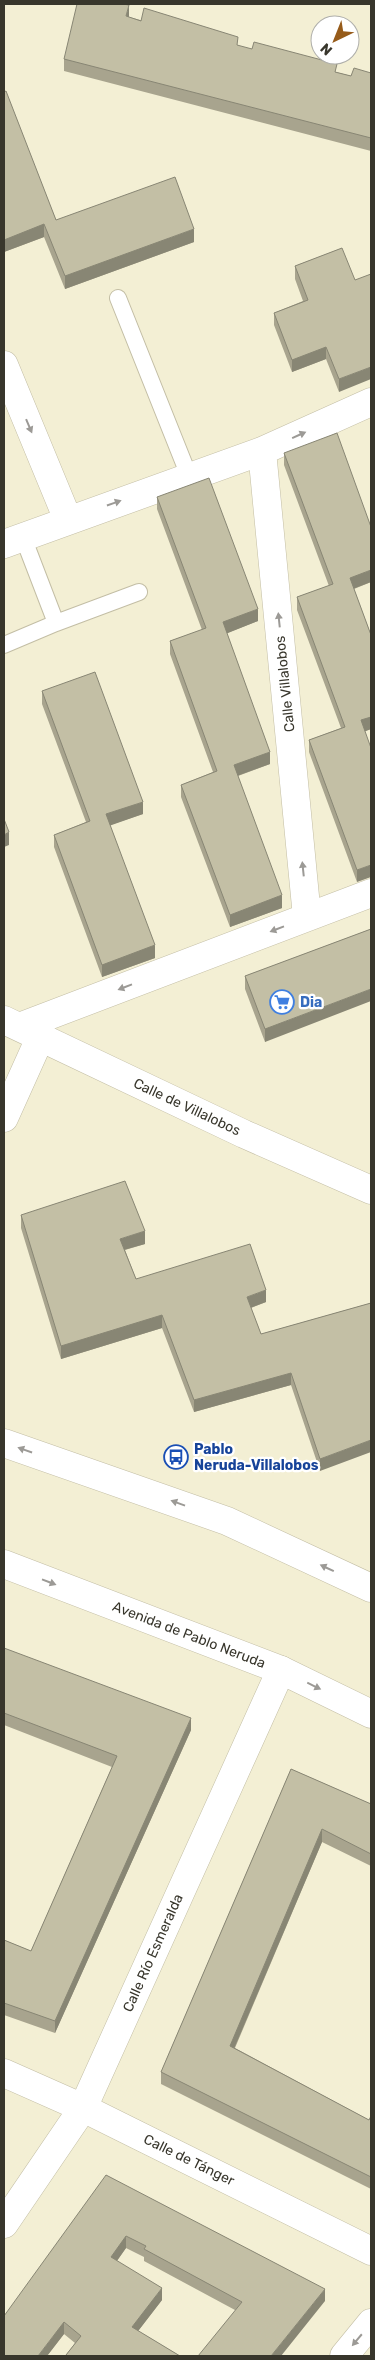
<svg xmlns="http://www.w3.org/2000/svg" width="375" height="2360" viewBox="0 0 375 2360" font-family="Rubik,sans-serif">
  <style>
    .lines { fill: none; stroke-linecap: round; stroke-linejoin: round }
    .lane-casing { stroke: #c3bea5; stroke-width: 18 }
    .street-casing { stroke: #c3bea5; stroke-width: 29 }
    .secondary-casing { stroke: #c3bea5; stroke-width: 29 }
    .lane { stroke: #fff; stroke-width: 16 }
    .street { stroke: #fff; stroke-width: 28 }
    .secondary { stroke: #fff; stroke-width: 28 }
    .wall { fill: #a8a48e }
    .shaded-wall { fill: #888674 }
    .building { fill: #c3bfa5; stroke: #888674 }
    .oneway { fill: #9c9a96 }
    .labels { text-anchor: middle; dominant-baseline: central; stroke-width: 4.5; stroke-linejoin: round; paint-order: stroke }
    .street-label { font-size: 14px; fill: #38362c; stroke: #fff }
    .shop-label { font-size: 14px; font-weight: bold; fill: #366cbe; stroke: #fff; text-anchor: start }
    .transit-label { font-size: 14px; font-weight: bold; fill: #164399; stroke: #fff; text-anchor: start }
  </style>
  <rect width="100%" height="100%" fill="#f3efd4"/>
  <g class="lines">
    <g class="lane-casing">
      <path id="lane" d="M 118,298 L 189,476
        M 23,537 L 56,623 L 139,592
        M 4,645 L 56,623"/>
    </g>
    <g class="street-casing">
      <path id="street" d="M 4,365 L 68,520
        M 262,451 L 307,917
        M 4,544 L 262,451 L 371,402
        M 4,1020 L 244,1134 L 371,1190
        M 19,1027 L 371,893
        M 4,1118 L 40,1038
        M 4,2073 L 83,2108 L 371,2251
        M 4,2224 L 83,2108 L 281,1670"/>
    </g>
    <g class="secondary-casing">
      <path id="secondary" d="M 4,1443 L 227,1521 L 371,1588
        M 4,1564 L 281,1670 L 371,1714
        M 344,2356 L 371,2323"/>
    </g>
    <use href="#lane" class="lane"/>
    <use href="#street" class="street"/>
    <use href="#secondary" class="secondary"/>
  </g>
  <path class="wall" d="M 129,17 L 351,76 L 371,73 L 371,151 L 64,71 L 64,59 Z
    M 4,92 L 56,220 L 194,242 L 65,289 L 44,237 L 4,252 Z
    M 342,248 L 339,392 L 326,359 L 292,372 L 274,325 L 274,313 L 303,301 L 295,279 L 295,266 Z
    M 284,453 L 371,582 L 354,589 L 371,635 L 371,729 L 365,731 L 357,882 L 309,752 L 309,740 L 341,728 L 297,610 L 297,597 L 329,586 L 284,465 Z
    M 157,497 L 258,621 L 227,633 L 270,764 L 238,776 L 282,908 L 230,927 L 181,797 L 181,785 L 213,772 L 170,654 L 170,641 L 202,630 L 157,509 Z
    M 42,691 L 143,814 L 110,825 L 155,958 L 102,977 L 54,847 L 54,835 L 86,822 L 42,704 Z
    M 371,929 L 265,1042 L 245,989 L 245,976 Z
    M 21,1215 L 145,1244 L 125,1250 L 136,1279 L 266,1302 L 251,1308 L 261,1334 L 371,1303 L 320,1471 L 291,1385 L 194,1412 L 162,1328 L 61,1359 L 21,1228 Z
    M 4,1648 L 191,1730 L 55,2033 L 4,2015 L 4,1940 L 31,1951 L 112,1767 L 4,1725 Z
    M 291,1769 L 371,1804 L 371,1866 L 322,1842 L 235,2048 L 369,2120 L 371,2116 L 371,2189 L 161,2084 L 161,2072 Z
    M 106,2175 L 325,2301 L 235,2310 L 144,2261 L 144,2257 L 126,2248 L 117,2261 L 162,2300 L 138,2331 L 180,2356 L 66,2356 L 66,2355 L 75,2343 L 64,2334 L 47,2356 Z"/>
  <path class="shaded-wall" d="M 129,5 L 129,18 L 126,16 Z
    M 44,224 L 44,237 L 4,252 L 4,240 Z
    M 194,229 L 194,242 L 65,289 L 65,276 Z
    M 326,347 L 326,359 L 292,372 L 292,360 Z
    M 371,367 L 371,379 L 339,392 L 339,379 Z
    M 371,570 L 371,582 L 350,590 L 350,578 Z
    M 258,609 L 258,621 L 223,635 L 223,622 Z
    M 371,717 L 371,729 L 361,733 L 361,720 Z
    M 270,752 L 270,764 L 234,777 L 234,765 Z
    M 143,802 L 143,814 L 106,827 L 106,814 Z
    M 9,832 L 9,845 L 4,847 L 4,835 Z
    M 371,865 L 371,877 L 357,882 L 357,870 Z
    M 282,895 L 282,908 L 230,927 L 230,915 Z
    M 155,945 L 155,958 L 102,977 L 102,965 Z
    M 371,989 L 371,1001 L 265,1042 L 265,1029 Z
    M 145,1231 L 145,1244 L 120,1251 L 120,1239 Z
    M 266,1290 L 266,1302 L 247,1309 L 247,1297 Z
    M 162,1315 L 162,1328 L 61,1359 L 61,1346 Z
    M 291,1373 L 291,1385 L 194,1412 L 194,1400 Z
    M 371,1440 L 371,1452 L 320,1471 L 320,1459 Z
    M 191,1718 L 191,1730 L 55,2033 L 55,2021 Z
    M 322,1829 L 322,1842 L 230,2058 L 230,2046 Z
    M 126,2236 L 126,2248 L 111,2269 L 111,2257 Z
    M 162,2288 L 162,2300 L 132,2339 L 132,2327 Z
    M 325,2289 L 325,2301 L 281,2356 L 271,2356 Z
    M 64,2322 L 64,2334 L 47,2356 L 38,2356 Z"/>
  <path class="building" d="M 77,4 L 123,4 L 129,5 L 126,16 L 141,21 L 144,8 L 238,37 L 237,45 L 252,49 L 254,42 L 337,64 L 335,72 L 351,76 L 354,68 L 371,73 L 371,138 L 64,59 Z
    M 6,91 L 56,220 L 175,177 L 194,229 L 65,276 L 44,224 L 4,240 L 4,92 Z
    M 342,248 L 355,280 L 371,274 L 371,367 L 339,379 L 326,347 L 292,360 L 274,313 L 308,300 L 295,266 Z
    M 337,433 L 371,527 L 371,570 L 350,578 L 371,635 L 371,717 L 361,720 L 371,748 L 371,865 L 357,870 L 309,740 L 345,727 L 297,597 L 333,584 L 284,453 Z
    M 209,478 L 258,609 L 223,622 L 270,752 L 234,765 L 282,895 L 230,915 L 181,785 L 217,771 L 170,641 L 206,628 L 157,497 Z
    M 95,672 L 143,802 L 106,814 L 155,945 L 102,965 L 54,835 L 90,821 L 42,691 Z
    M 4,819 L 9,832 L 4,835 Z
    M 371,929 L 371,989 L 265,1029 L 245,976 Z
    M 125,1181 L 145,1231 L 120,1239 L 136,1279 L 250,1244 L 266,1290 L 247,1297 L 261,1334 L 371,1303 L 371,1440 L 320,1459 L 291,1373 L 194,1400 L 162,1315 L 61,1346 L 21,1215 Z
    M 4,1648 L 191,1718 L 55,2021 L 4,2003 L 4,1940 L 31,1951 L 117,1756 L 4,1713 Z
    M 291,1769 L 371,1804 L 371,1854 L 322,1829 L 230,2046 L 369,2120 L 371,2116 L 371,2177 L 161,2072 Z
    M 106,2175 L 325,2289 L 271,2356 L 198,2356 L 242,2302 L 144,2249 L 146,2246 L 126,2236 L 111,2257 L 162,2288 L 132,2327 L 180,2356 L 68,2356 L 66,2355 L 81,2336 L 64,2322 L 38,2356 L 4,2356 L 4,2316 Z"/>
  <defs><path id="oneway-solid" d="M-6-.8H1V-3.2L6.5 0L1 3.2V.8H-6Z" transform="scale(1.25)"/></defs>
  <g class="oneway">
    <use href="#oneway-solid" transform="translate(29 426) rotate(67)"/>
    <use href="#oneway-solid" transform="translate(299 435) rotate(-24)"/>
    <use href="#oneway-solid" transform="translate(114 503) rotate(-19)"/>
    <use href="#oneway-solid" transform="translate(279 620) rotate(-96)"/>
    <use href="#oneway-solid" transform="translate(303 869) rotate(-96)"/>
    <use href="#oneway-solid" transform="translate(277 929) rotate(159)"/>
    <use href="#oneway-solid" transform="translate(125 987) rotate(159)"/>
    <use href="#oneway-solid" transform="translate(25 1450) rotate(-161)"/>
    <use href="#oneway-solid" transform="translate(178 1503) rotate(-160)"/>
    <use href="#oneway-solid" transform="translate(327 1568) rotate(-155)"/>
    <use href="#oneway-solid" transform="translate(49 1582) rotate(21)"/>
    <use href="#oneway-solid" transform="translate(314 1686) rotate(26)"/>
    <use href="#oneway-solid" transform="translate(357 2340) rotate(130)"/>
  </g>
  <defs>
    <g id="supermarket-ring" transform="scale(1.25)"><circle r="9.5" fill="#fff" stroke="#3f7fe0" stroke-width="1.5"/><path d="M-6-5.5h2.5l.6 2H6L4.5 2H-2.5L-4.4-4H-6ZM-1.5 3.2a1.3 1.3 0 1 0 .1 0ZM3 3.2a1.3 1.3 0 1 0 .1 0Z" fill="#3f7fe0"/></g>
    <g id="bus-ring" transform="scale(1.25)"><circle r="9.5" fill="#fff" stroke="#1a4fb4" stroke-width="1.5"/><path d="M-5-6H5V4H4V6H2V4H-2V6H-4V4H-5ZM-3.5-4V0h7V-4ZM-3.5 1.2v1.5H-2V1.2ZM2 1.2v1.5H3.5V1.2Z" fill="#1a4fb4"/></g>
  </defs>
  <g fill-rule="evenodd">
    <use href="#supermarket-ring" x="282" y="1002"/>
    <use href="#bus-ring" x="176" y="1457"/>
  </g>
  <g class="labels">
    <g class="street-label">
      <text transform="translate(285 684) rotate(-96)">Calle Villalobos</text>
      <text transform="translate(187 1107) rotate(25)">Calle de Villalobos</text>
      <text transform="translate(189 1635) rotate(21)">Avenida de Pablo Neruda</text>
      <text transform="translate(153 1953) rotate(-66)">Calle Río Esmeralda</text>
      <text transform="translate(189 2160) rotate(26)">Calle de Tánger</text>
    </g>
    <g class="shop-label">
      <text x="300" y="1002">Dia</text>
    </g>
    <g class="transit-label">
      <text x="194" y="1449">Pablo<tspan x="194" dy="16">Neruda-Villalobos</tspan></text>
    </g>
  </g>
  <rect width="375" height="2360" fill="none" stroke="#38362c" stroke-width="10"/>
  <g transform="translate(335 40) rotate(223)"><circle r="24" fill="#ffffff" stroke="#afafab"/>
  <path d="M0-4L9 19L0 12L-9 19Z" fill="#965b1a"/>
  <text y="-8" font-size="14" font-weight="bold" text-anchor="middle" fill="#38362c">N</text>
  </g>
</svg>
